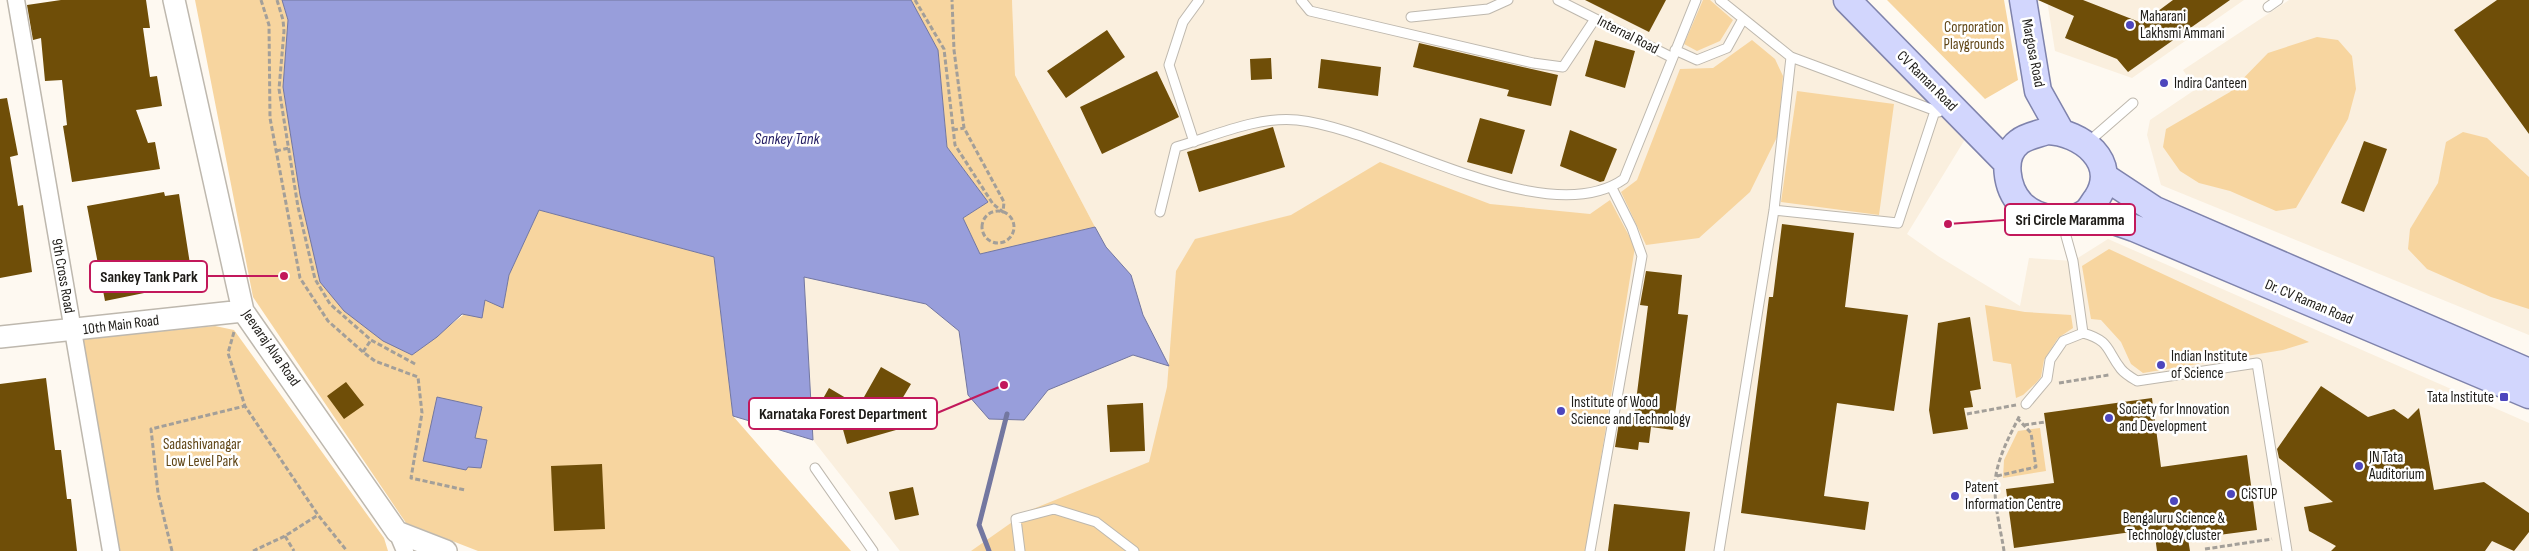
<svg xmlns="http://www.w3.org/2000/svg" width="2529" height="551" viewBox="0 0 2529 551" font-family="'Sofia Sans Condensed',sans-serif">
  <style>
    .built { fill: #faefde }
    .green { fill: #f7d59f }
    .water { fill: #989edb; stroke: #7377a0 }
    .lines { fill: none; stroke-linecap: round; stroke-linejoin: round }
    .stream { stroke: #7377a0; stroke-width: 5 }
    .building { fill: #6f4e08 }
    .service-casing { stroke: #beb8ae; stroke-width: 11 }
    .minor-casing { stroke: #beb8ae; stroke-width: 19 }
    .tertiary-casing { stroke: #beb8ae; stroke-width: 24 }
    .primary-casing { stroke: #7f83ac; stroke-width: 29 }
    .path { stroke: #a39f99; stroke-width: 3; stroke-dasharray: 5 2.5; stroke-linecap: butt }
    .service { stroke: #fff; stroke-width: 9 }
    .minor { stroke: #fff; stroke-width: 16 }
    .tertiary { stroke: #fff; stroke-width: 21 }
    .primary { stroke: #d2d6fd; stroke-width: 26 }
    .poi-dot { fill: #4d46bd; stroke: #fff; stroke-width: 2 }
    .labels { text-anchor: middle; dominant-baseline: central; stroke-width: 5; stroke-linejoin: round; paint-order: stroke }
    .poi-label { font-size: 15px; fill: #1d1b17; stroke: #fff; text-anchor: start }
    .park-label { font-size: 15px; fill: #604617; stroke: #fff }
    .street-label { font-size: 15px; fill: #1d1b17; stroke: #fff }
    .water-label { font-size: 16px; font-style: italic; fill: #211b62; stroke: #fff }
    .leader { fill: none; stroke: #c2185b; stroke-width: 2 }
    .callout-dot { fill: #c2185b; stroke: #fff; stroke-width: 2 }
    .callout { fill: #fff; stroke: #c2185b; stroke-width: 2 }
    .callout-label { font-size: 16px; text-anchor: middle; font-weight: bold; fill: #1d1b17 }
  </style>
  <rect width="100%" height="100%" fill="#fef9f1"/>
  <path class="built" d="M 1012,0 L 1833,0 L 1967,136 L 1907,234 L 1938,256 L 2020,306 L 2029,258 L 2073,261 L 2108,239 L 2529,423 L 2529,551 L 900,551 L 813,440 L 804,277 L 926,304 L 959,331 L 980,254 L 1095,227 L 1015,75 Z
    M 2047,0 L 2244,0 L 2132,78 L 2055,51 Z
    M 2289,0 L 2529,0 L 2529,335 L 2161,185 L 2147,135 L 2150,120 L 2196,89 L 2183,70 Z"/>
  <path class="green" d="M 195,0 L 282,0 L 288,20 L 283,87 L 300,195 L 412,355 C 437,337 459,316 485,300 L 503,307 L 509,275 L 539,210 L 714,257 L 733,416 L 851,551 L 478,551 L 406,523 L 253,297 Z
    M 911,0 L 1012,0 L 1015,75 L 1095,227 L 980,254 L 963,218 L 988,202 L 947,147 L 938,50 Z
    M 1703,0 L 1710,0 L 1733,20 L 1720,41 L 1697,51 L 1684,44 Z
    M 1887,0 L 2004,0 L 2018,80 L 1985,99 Z
    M 2317,37 L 2338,40 L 2352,56 L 2356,89 L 2348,119 L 2296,208 L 2276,211 L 2230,191 L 2199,183 L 2180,171 L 2163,147 L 2166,129 L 2230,92 L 2268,53 Z
    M 1752,40 L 1775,59 L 1783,76 L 1778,135 L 1750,192 L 1699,238 L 1646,245 L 1621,192 L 1637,180 L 1680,69 L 1713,68 Z
    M 1797,91 L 1894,104 L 1879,215 L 1781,202 Z
    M 2463,132 L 2487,138 L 2529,177 L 2529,309 L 2491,297 L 2427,269 L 2408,249 L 2410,229 L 2438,183 L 2446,142 Z
    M 1380,162 L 1490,204 L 1590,214 L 1610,200 L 1635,247 L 1586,551 L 971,551 L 1028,511 L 1149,462 L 1167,387 L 1176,271 L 1195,239 L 1291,215 Z
    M 2109,249 L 2309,342 L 2283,350 L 2143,373 L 2131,364 L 2121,342 L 2101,320 L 2091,319 L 2082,266 Z
    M 1985,305 L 2025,312 L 2071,315 L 2073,328 L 2058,338 L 2044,360 L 2041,377 L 2036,383 L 2023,395 L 2016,398 L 2011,364 L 1993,361 Z
    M 215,326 L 234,330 L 384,538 L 388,551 L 120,551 L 83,339 Z
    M 2040,428 L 2046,471 L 2003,478 L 2004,460 L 2018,431 Z"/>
  <path class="water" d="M 282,0 L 911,0 L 938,50 L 947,147 L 988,202 L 963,218 L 980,254 L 1095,227 L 1106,247 L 1131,275 L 1143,315 L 1169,366 L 1133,355 L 1048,390 L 1024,420 L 989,419 L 968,395 L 959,331 L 926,304 L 804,277 L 813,440 L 733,416 L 714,257 L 539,210 L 509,275 L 503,308 L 485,300 L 482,318 L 462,314 L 437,337 L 412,355 L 383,341 L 344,311 L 320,282 L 300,195 L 283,87 L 288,20 Z
    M 437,397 L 482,407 L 475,438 L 487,440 L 481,468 L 468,467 L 466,470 L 423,461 Z"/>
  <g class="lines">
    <path class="stream" d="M 989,551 L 979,525 L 1007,414"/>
  </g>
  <path class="building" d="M 61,0 L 146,0 L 150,28 L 143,28 L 150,77 L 157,76 L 162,106 L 136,110 L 148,143 L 155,142 L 160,169 L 72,182 L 63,126 L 67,125 L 62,80 L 45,81 L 41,38 L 33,40 L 27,5 Z
    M 1585,0 L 1666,0 L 1649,32 Z
    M 2038,0 L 2083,0 L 2142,23 L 2173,0 L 2230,0 L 2128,72 L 2117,59 L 2065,38 L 2074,16 Z
    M 2497,0 L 2529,0 L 2529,134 L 2454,30 Z
    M 1107,30 L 1125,57 L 1066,98 L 1047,71 Z
    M 1595,40 L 1635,51 L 1625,88 L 1585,76 Z
    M 1419,43 L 1558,75 L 1551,106 L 1507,96 L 1509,90 L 1413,67 Z
    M 1271,58 L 1272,79 L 1251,80 L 1250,59 Z
    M 1321,59 L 1381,67 L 1378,96 L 1318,88 Z
    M 1157,71 L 1179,117 L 1102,154 L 1080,107 Z
    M 7,98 L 18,155 L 10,157 L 18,206 L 23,205 L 32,272 L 0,278 L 0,99 Z
    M 1480,118 L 1525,130 L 1512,174 L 1467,162 Z
    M 1273,127 L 1285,167 L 1199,192 L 1187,152 Z
    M 1570,130 L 1617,149 L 1604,181 L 1600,182 L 1560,166 Z
    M 2364,141 L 2387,149 L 2364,212 L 2341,203 Z
    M 164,192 L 165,196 L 179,194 L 193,283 L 105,301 L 87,206 Z
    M 1782,224 L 1854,233 L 1845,307 L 1908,315 L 1894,411 L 1837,403 L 1824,496 L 1869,502 L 1865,530 L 1741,513 L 1769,297 L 1773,297 Z
    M 1646,271 L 1682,275 L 1678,314 L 1688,315 L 1673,430 L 1651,427 L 1649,443 L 1639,442 L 1638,450 L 1615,447 L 1620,416 L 1634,417 L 1648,306 L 1640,305 Z
    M 1970,317 L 1981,389 L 1970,391 L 1973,407 L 1964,408 L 1968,429 L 1933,434 L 1929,410 L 1938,323 Z
    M 881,367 L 911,384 L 902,399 L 914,402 L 910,416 L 901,419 L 903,428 L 847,444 L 842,426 L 816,411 L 829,388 L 851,401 L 864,397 Z
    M 46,378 L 55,450 L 61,450 L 67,499 L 71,499 L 77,551 L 0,551 L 0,384 Z
    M 346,382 L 364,405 L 344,419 L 327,396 Z
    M 2321,386 L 2368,417 L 2394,409 L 2408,419 L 2419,408 L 2434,490 L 2484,482 L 2529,513 L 2529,532 L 2514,551 L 2492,541 L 2485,551 L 2331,551 L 2336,546 L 2309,531 L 2304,507 L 2333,502 L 2279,458 L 2277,449 Z
    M 2152,398 L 2161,467 L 2247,455 L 2257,530 L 2188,539 L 2190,551 L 2157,551 L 2154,529 L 2014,548 L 2006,489 L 2054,483 L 2044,413 Z
    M 1143,403 L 1145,451 L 1110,452 L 1107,405 Z
    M 602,464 L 605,529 L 554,531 L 551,466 Z
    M 913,487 L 919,515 L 895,520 L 889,492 Z
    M 1614,504 L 1690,512 L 1685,551 L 1608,551 Z"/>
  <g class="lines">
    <g class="service-casing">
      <path id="service" d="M 1301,0 L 1310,11 L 1533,63 L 1563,67 L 1595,19
        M 1558,0 L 1671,57
        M 2268,7 L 2278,0
        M 1411,17 L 1488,9 L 1508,0
        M 1675,50 L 1697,60 L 1727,48 L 1743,19
        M 1791,57 L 1939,112
        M 1194,142 L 1169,65 L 1183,22 L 1199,0
        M 2086,144 L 2133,103
        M 1774,210 L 1898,223 L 1935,111
        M 1160,212 L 1176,147 C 1214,136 1257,116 1297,120 C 1385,129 1546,234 1624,179 L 1696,0
        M 2067,222 L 2066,236 L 2073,261 L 2083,333 C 2111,341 2106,350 2121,369 C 2125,374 2132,378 2137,381 L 2257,363 L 2287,551
        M 2026,404 L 2047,379 L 2050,360 L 2063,341 L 2083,333
        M 815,468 L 873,551
        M 1020,551 L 1016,519 L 1054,509 L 1096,522 L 1134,551
        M 1590,551 L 1642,256 L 1632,228 L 1612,188
        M 1719,551 L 1774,210 L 1791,57 L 1720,0"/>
    </g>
    <g class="minor-casing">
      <path id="minor" d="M 16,0 L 111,551
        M 397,532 L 405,551"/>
    </g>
    <g class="tertiary-casing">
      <path id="tertiary" d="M 174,0 L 243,311 L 397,532 L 446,551
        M 0,337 L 243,311"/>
    </g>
    <g class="primary-casing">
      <path id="primary" d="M 1847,0 L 2007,163
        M 2023,0 L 2038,91 L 2061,132
        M 2047,131 C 2081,132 2120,162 2097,198 C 2093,203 2090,210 2085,213 C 2067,225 2036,219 2021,204 C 2007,189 2000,156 2019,142 C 2026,136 2039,134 2047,131 Z
        M 2105,177 L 2155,210 L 2529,372
        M 2088,212 L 2134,228 L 2529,395"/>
    </g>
    <path class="path" d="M 261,0 L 269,25 L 270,118 L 300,278 L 328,321 L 363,352 L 375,361 L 418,377 L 422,413 L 411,478 L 465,490
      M 277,0 L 283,20 L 284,31 L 279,89 L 298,207 L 315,279 L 330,304 L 371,340 L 417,365
      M 915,0 L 944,49 L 955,145 L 993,204 L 1003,212 L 1004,202 L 964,128 L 954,50 L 952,0
      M 953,130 L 964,128
      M 276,151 L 289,148
      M982 227a16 16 0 1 1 32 0a16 16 0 1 1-32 0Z
      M 234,332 L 228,353 L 245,406 L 318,515 L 347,551
      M 363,352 L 371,340
      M 2059,383 L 2109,375
      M 1967,414 L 2016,405
      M 2024,425 L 2045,422
      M 1997,476 L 2036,467 L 2031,433 L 2018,419
      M 2253,493 L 2264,491
      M 285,536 L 294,551
      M 2205,549 L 2272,539
      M 172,551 L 158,493 L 151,429 L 245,406
      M 253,551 L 285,536 L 318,515
      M 2004,551 C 2001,531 1995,509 1995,489 C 1994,464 2009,437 2020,415"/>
    <use href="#service" class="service"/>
    <use href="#minor" class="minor"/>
    <use href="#tertiary" class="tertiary"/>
    <use href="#primary" class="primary"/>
  </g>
  <g class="poi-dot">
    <circle cx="2130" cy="25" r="5"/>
    <circle cx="2164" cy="83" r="5"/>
    <circle cx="2161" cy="365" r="5"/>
    <rect x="2499" y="392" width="10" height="10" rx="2.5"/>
    <circle cx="1561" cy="411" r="5"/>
    <circle cx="2109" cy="418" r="5"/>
    <circle cx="2359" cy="466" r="5"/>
    <circle cx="2231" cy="494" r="5"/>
    <circle cx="1955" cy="496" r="5"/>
    <circle cx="2174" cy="501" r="5"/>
  </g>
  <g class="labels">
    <g class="poi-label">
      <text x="2140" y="16">Maharani<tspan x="2140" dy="17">Lakhsmi Ammani</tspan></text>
      <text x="2174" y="83">Indira Canteen</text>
      <text x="2171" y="356">Indian Institute<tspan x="2171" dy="17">of Science</tspan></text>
      <text x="2494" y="397" text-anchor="end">Tata Institute</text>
      <text x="1571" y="402">Institute of Wood<tspan x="1571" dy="17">Science and Technology</tspan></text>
      <text x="2119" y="409">Society for Innovation<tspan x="2119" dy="17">and Development</tspan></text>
      <text x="2369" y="457">JN Tata<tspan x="2369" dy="17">Auditorium</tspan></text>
      <text x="1965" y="487">Patent<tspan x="1965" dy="17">Information Centre</tspan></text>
      <text x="2241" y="494">CiSTUP</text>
      <text x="2174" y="518" text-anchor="middle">Bengaluru Science &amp;<tspan x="2174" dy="17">Technology cluster</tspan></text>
    </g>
    <g class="park-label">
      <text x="1974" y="27">Corporation<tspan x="1974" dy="17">Playgrounds</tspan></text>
      <text x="202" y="444">Sadashivanagar<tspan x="202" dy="17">Low Level Park</tspan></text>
    </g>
    <g class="street-label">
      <text transform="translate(1628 35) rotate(27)">Internal Road</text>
      <text transform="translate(2033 53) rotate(79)">Margosa Road</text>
      <text transform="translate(1927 81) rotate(45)">CV Raman Road</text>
      <text transform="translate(63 276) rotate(80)">9th Cross Road</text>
      <text transform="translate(2309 302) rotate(23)">Dr. CV Raman Road</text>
      <text transform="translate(121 325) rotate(-7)">10th Main Road</text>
      <text transform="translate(271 348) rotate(55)">Jeevaraj Alva Road</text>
    </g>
    <g class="water-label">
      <text x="787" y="139">Sankey Tank</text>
    </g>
  </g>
  <path class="leader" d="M1948 224L2005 220M284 276L207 276M1004 385L937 413"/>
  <g class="callout-dot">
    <circle cx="1948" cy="224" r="5"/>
    <circle cx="284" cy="276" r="5"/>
    <circle cx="1004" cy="385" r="5"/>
  </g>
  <g class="callout">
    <rect x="2005" y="204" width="130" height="31" rx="5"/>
    <rect x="90" y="261" width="117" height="31" rx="5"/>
    <rect x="749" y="398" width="188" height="31" rx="5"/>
  </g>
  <g class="callout-label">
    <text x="2070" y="225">Sri Circle Maramma</text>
    <text x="149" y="282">Sankey Tank Park</text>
    <text x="843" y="419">Karnataka Forest Department</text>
  </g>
</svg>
